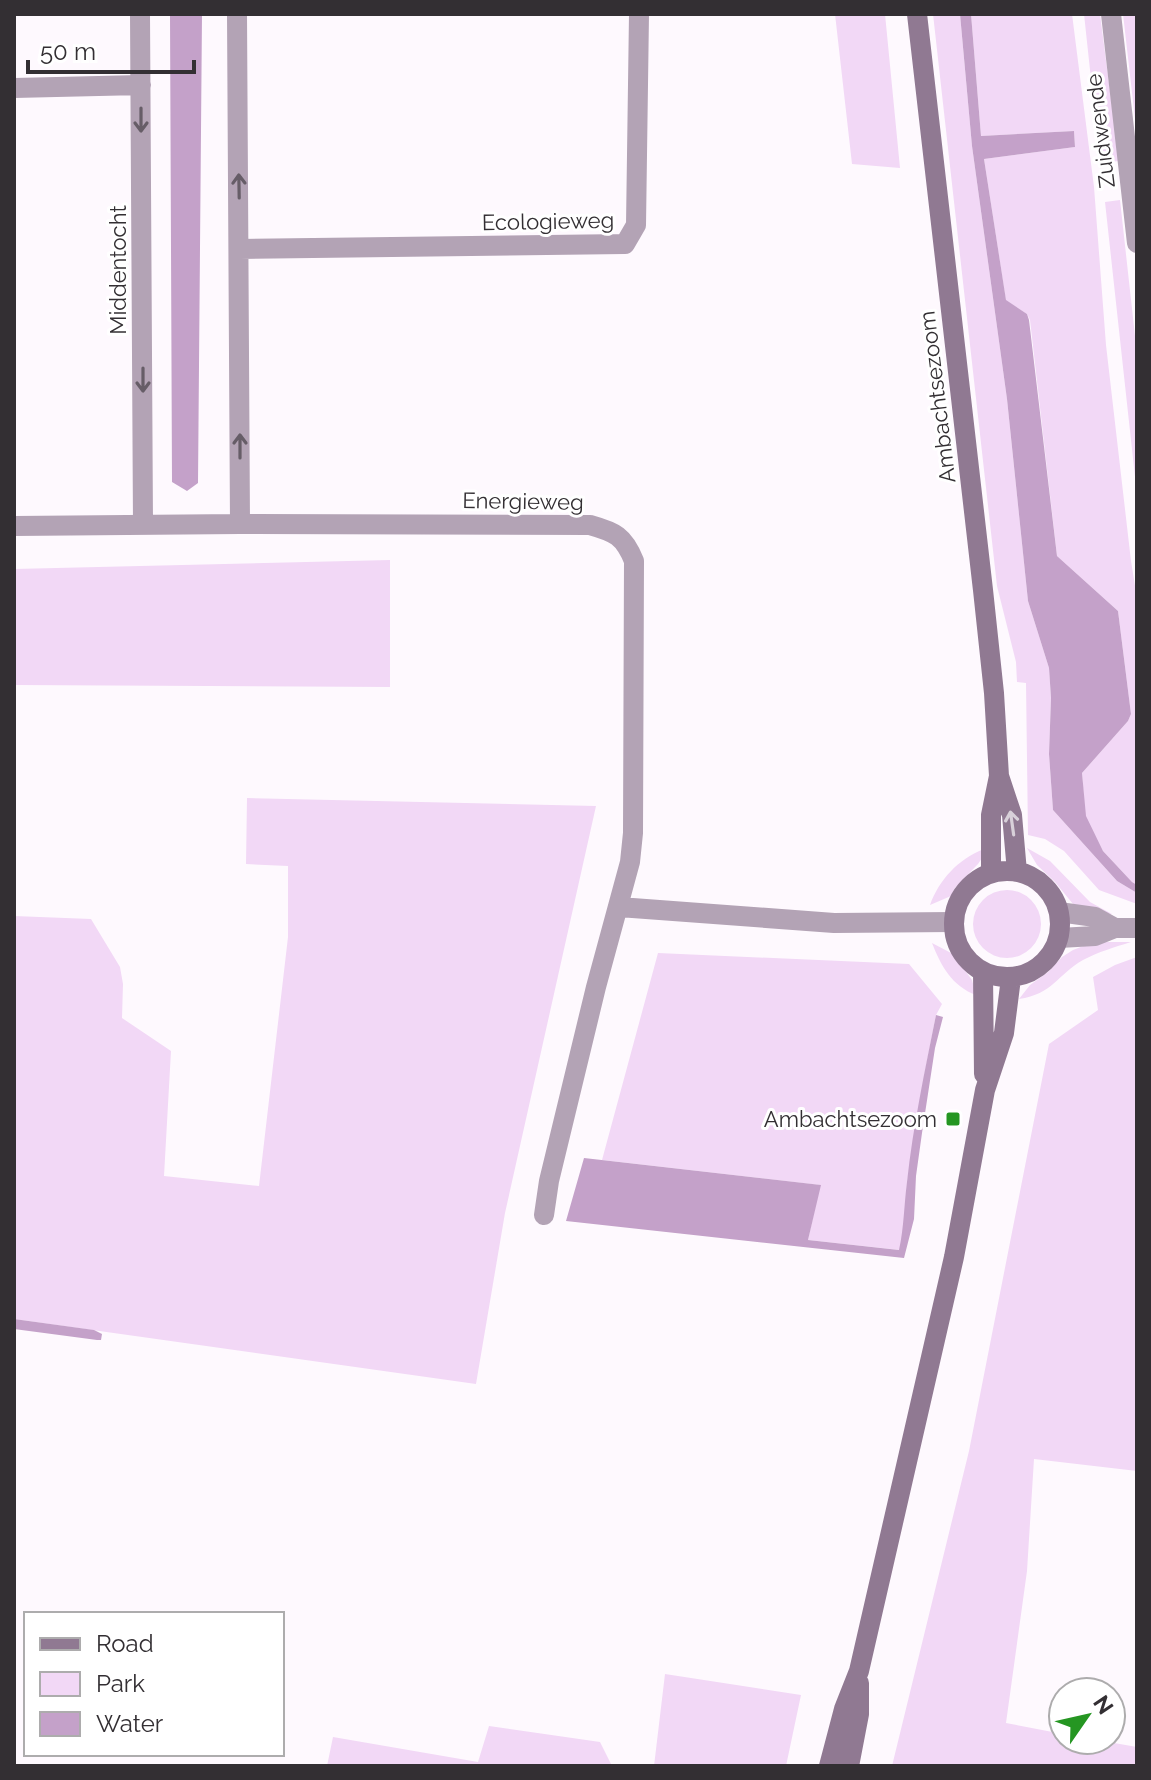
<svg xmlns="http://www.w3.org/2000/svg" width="1151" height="1780" viewBox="0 0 1151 1780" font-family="Raleway,sans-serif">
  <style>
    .green { fill: #f2d8f6 }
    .water { fill: #c4a1c9 }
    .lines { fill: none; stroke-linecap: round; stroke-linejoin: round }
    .street { stroke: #b3a3b5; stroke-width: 20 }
    .secondary { stroke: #907992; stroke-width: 20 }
    .oneway { stroke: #665d67 }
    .oneway2 { stroke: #d8d0d9 }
    .poi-dot { fill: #259622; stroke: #fff; stroke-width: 3 }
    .labels { text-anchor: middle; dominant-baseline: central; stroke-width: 6; stroke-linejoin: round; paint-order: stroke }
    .street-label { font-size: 22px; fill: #332f33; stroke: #fff }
    .poi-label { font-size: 22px; fill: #332f33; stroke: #fff; text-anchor: end }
  </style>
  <rect width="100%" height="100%" fill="#fef9fe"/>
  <path class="green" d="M 835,14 L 885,14 L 900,168 L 852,164 Z
    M 933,14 L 960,14 L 972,146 L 1007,399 L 1028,601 L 1049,668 L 1051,698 L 1049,754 L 1053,810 L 1117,881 L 1137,893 L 1137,904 L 1099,890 L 1064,851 L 1045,839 L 1028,835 L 1026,683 L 1017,682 L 1016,662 L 997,586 Z
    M 971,14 L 1072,14 L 1094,187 L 1106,345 L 1131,561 L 1137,598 L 1137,885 L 1132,882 L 1103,851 L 1085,816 L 1082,773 L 1128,721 L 1131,714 L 1118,611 L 1057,556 L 1030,320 L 1027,314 L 1006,301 L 984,159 L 1075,147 L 1074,131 L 981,136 Z
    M 1084,14 L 1100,14 L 1119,161 L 1100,163 Z
    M 1123,14 L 1135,14 L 1137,38 L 1137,136 Z
    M 1120,200 L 1137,354 L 1137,495 L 1105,202 Z
    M 390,560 L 390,687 L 14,685 L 14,569 Z
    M 247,798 L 596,806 L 505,1213 L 476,1384 L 14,1319 L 14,916 L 91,919 L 120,967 L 123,984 L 122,1018 L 171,1051 L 164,1176 L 259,1186 L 288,937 L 288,866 L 246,864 Z
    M 1027,848 L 1050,861 L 1090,902 L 1112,914 L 1094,912 L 1073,904 L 1055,882 L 1037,865 Z
    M 984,849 L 982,858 L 978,864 L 955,888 L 951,896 L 930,905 C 939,880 958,859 984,849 Z
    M973 924a34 34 0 1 1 68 0a34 34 0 1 1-68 0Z
    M 1094,942 L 1131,942 C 1115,947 1098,952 1083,960 C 1057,975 1053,994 1019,999 L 1030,985 L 1048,972 L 1062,957 L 1073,950 Z
    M 932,943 L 953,954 L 972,980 L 976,995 C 952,986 941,966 932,943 Z
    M 658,953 L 909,964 L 942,1004 L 936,1015 L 924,1077 L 907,1183 L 905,1218 L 900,1250 L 808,1240 L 820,1185 L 602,1160 Z
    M 1137,957 L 1137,1471 L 1034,1459 L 1027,1571 L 1006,1723 L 1063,1734 L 1063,1740 L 1097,1740 L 1137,1747 L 1137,1766 L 892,1766 L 969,1451 L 1049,1044 L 1098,1010 L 1093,977 L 1115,965 Z
    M 665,1674 L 801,1695 L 786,1766 L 654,1766 Z
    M 489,1726 L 600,1742 L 612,1766 L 327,1766 L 333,1737 L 478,1762 Z"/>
  <path class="water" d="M 170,14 L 202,14 L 198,483 L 187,491 L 172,482 Z
    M 960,14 L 971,14 L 981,136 L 1074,131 L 1075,147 L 984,159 L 1006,300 L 1027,314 L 1029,320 L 1057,556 L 1118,611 L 1131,714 L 1128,721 L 1082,773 L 1086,816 L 1103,851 L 1132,882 L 1137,885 L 1137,893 L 1117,881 L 1053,810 L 1049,754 L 1051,698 L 1049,668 L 1028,601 L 1007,399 L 972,146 Z
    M 936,1015 L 943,1017 L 935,1048 L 922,1133 L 916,1176 L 914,1219 L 904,1258 L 566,1221 L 584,1158 L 821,1185 L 808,1240 L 899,1250 C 904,1227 904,1205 907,1182 C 913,1126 925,1070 936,1015 Z
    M 14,1319 L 94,1330 L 102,1334 L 101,1340 L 97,1340 L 14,1329 Z"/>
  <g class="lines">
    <path class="street" d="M 140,14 L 143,525
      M 237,14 L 240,524
      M 1111,14 L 1137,243
      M 14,88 L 141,85
      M 240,249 L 625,244 L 636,225 L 639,14
      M 14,526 L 240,524 L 590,525 C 615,532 624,536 634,561 L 633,833 L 630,862 L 596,987 L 549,1181 L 544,1215
      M 619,907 L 834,923 L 953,922
      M 1059,912 L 1095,917 L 1115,928
      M 1059,938 L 1095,936 L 1115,928 L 1137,928"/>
    <path class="secondary" d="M 917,14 L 983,590 L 994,693 L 999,776 L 1012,815 L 1017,872
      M954 924a53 53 0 1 1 106 0a53 53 0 1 1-106 0Z
      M 991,873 L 991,815 L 999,776
      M 983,972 L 984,1074
      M 829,1766 L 844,1709 L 859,1671 L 954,1257 L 985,1090 L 1004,1033 L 1011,978
      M 849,1766 L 859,1714 L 859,1683"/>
  </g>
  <defs><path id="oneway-shaft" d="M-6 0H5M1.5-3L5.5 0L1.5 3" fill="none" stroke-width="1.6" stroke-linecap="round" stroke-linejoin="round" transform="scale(2)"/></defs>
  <g class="oneway">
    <use href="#oneway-shaft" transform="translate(141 120) rotate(90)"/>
    <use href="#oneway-shaft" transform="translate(239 186) rotate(-91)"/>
    <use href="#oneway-shaft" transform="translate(143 380) rotate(90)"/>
    <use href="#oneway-shaft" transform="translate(240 446) rotate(-90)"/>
  </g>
  <use class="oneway2" href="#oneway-shaft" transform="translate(1012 823) rotate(-98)"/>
  <rect class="poi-dot" x="945" y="1111" width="16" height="16" rx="4"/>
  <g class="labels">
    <g class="street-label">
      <text transform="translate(1100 131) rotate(-97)">Zuidwende</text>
      <text transform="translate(548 221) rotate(-1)">Ecologieweg</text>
      <text transform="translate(118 270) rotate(-90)">Middentocht</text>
      <text transform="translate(937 397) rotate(-97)">Ambachtsezoom</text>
      <text transform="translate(523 501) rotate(1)">Energieweg</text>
    </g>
    <g class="poi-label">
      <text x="937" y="1119">Ambachtsezoom</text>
    </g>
  </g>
  <rect width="1151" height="1780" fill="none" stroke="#332f33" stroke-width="32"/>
  <rect x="24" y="1612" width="260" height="144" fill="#ffffff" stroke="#adacad" stroke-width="2"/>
  <rect x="40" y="1638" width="40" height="12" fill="#907992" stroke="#adacad" stroke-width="2"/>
  <text x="96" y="1652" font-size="24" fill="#332f33">Road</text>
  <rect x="40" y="1672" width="40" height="24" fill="#f2d8f6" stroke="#adacad" stroke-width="2"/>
  <text x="96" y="1692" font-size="24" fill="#332f33">Park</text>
  <rect x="40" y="1712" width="40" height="24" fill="#c4a1c9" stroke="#adacad" stroke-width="2"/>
  <text x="96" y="1732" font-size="24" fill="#332f33">Water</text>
  <g transform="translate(1087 1716) rotate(56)"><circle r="38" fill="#ffffff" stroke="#adacad" stroke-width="2"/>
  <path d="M0-6L14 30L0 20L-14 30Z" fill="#259622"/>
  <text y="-12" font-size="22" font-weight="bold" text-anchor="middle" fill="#332f33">N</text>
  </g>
  <path d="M28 60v12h166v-12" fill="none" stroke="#332f33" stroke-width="4"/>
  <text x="40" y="60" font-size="24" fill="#332f33" stroke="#ffffff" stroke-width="6" paint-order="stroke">50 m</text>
</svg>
